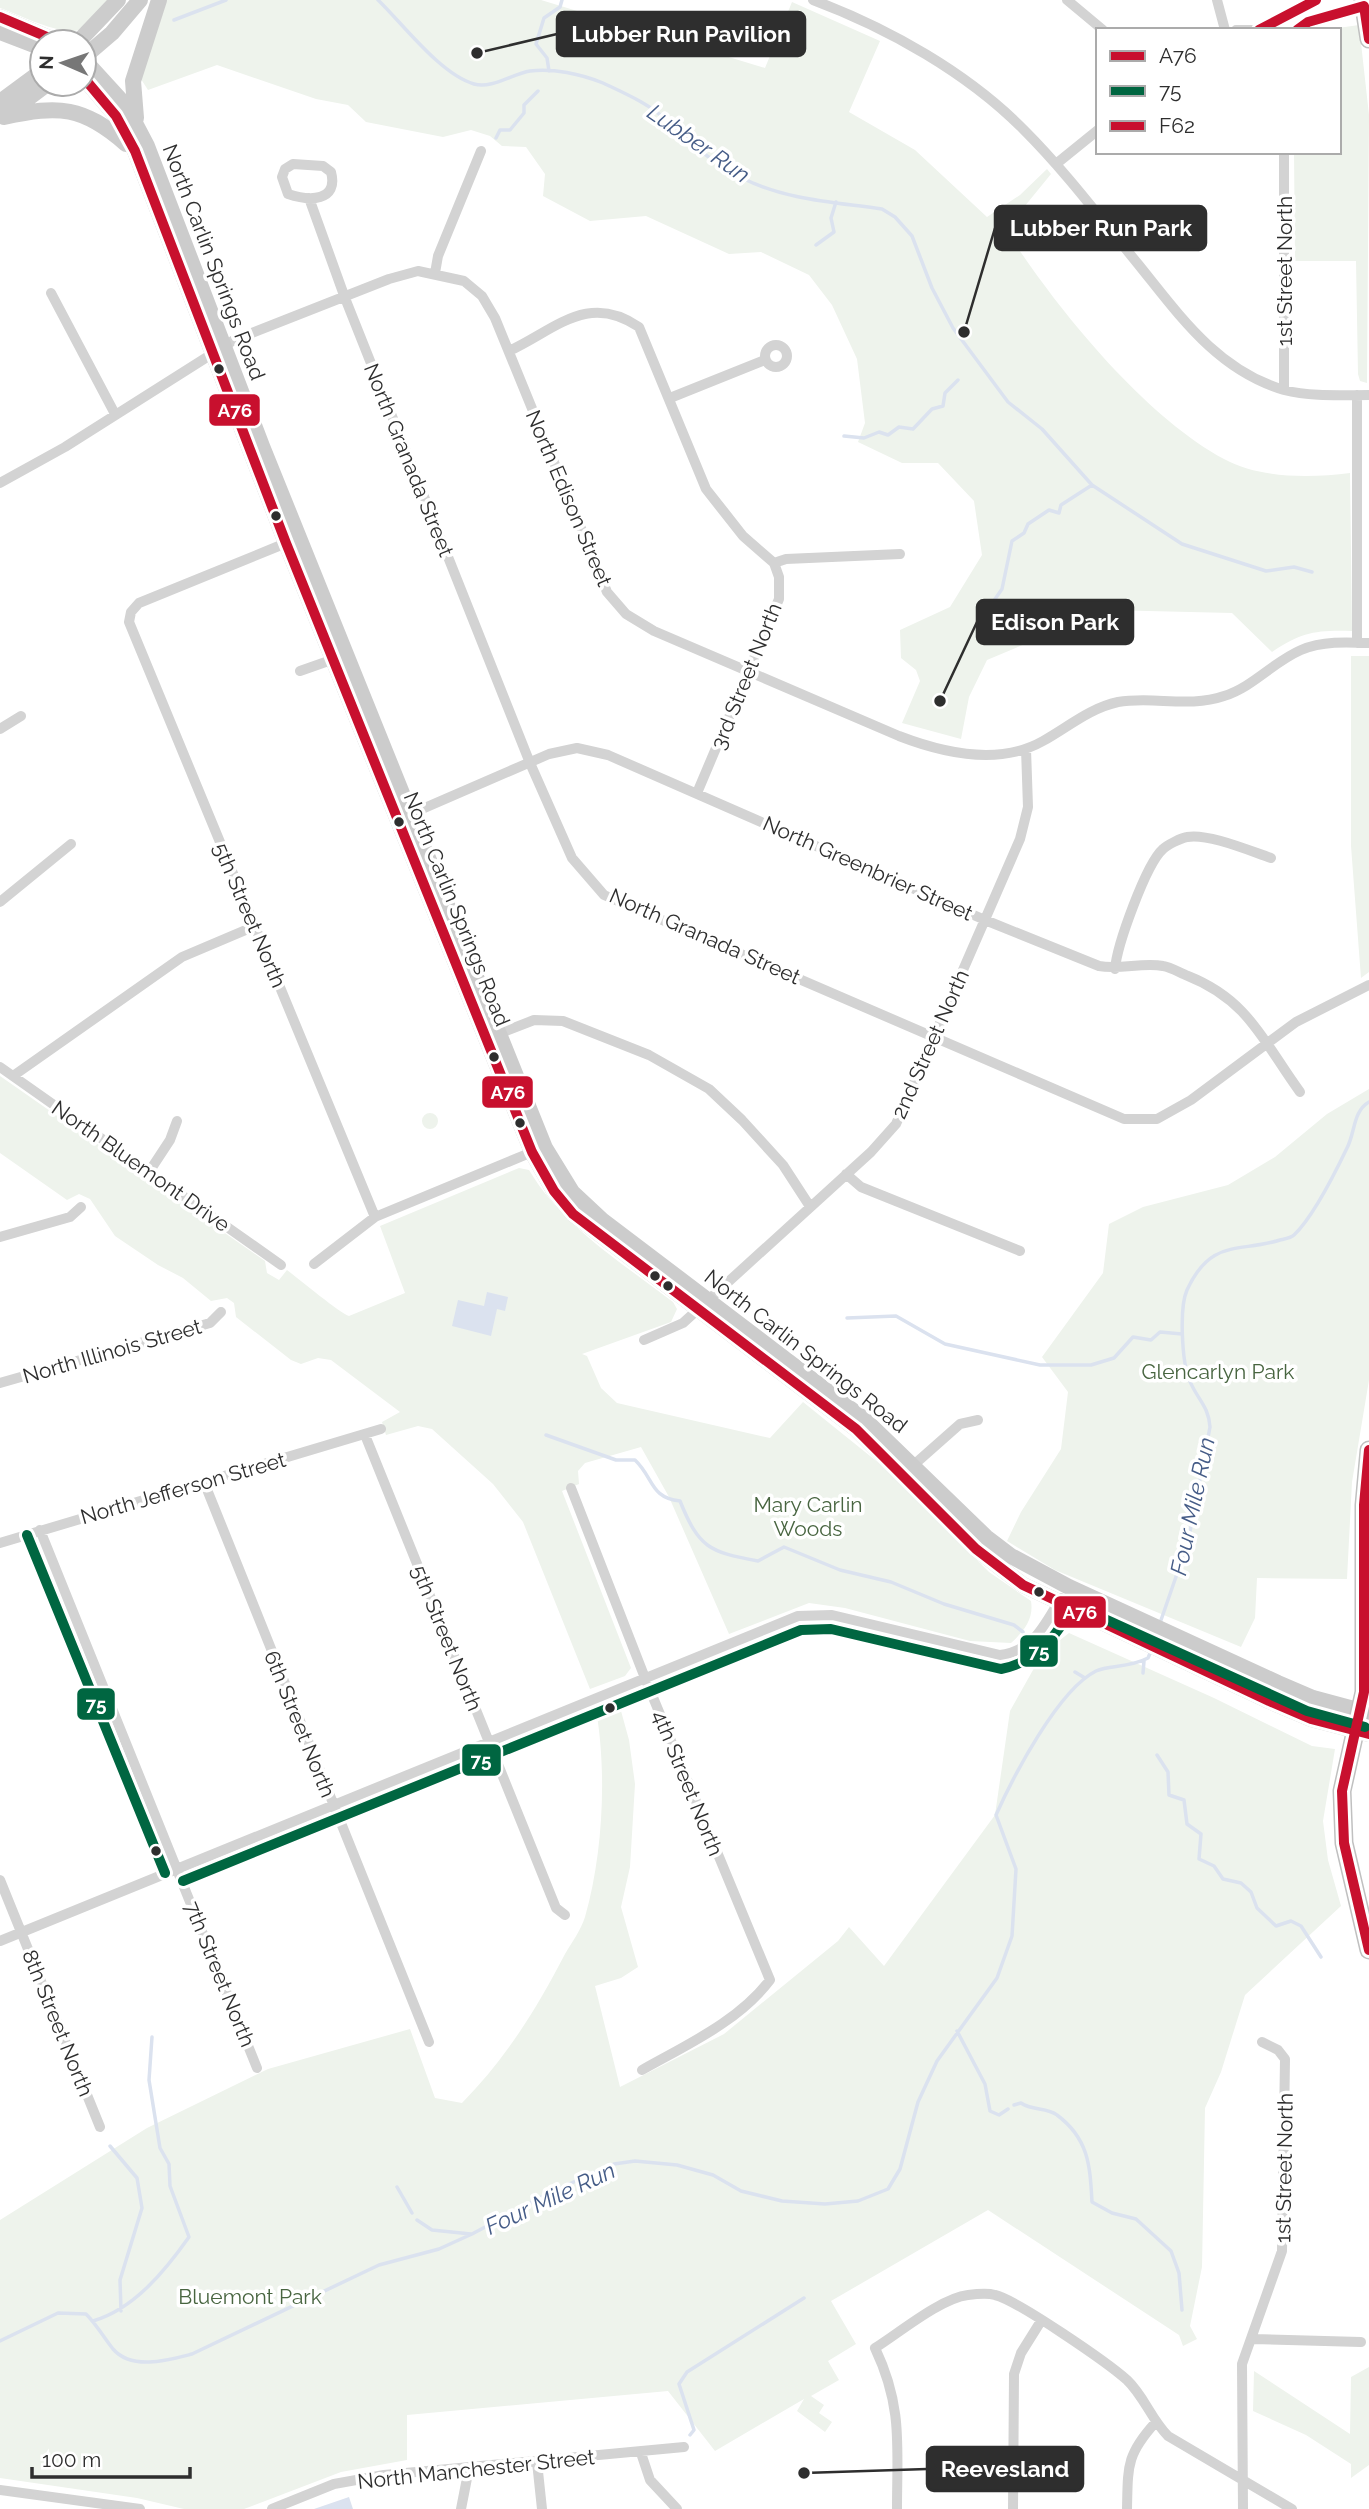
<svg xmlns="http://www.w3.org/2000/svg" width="1369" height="2509" viewBox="0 0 1369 2509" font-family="Raleway,sans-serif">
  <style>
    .green { fill: #eef3ec }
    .water { fill: #dbe2ef }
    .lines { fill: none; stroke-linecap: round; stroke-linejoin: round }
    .stream { stroke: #dbe2ef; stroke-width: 3.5 }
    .street { stroke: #d3d3d3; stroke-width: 10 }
    .secondary { stroke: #ccc; stroke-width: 16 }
    .highway { stroke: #c0c0c0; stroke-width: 19 }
    .bus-1-casing { stroke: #fff; stroke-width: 16 }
    .bus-2-casing { stroke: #fff; stroke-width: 16 }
    .bus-3-casing { stroke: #fff; stroke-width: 16 }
    .bus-1 { stroke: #c8102e; stroke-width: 10 }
    .bus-2 { stroke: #006641; stroke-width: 10 }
    .bus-3 { stroke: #c8102e; stroke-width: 10 }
    .bus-dot { fill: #2e2e2e; stroke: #fff; stroke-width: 2.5 }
    .labels { text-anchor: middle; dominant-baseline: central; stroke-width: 7; stroke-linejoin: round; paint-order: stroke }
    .street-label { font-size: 21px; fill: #2e2e2e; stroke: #fff }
    .park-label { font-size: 21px; fill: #486540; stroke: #fff }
    .water-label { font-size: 23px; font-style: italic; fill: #455c87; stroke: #fff }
    .leader { fill: none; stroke: #2e2e2e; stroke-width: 2.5 }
    .callout-dot { fill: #2e2e2e; stroke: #fff; stroke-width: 2.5 }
    .callout { fill: #2e2e2e; stroke: #2e2e2e; stroke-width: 2.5 }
    .callout-label { font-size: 23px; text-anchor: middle; font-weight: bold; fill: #fff }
    .line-badge { stroke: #fff; stroke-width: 2.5 }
    .badge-label { font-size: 19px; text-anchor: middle; font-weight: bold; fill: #fff }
  </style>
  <rect width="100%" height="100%" fill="#fff"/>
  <path class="green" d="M 0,0 L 108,0 C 101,8 91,25 81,29 C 64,38 18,14 0,8 Z
    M 163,0 L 541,0 L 765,68 L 792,2 L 880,41 L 849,112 L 915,150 L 987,217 L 1020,195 L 1047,169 L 1051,174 L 1020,212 L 1008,233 C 1057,309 1144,416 1224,459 C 1261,479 1311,478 1350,473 L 1352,631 C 1316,630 1302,632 1272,652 L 1232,613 L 1106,610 L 987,660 L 969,697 L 961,739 L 902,723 L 920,681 L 916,670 L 901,658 L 900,630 L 950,607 L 982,555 L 974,501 L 938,463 L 902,463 L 858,442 L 865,423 L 857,359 L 832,305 L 809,275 L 761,252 L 729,254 L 646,216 L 590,221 L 543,196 L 545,174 L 526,147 L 502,146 L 490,136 L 471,130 L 443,137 L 366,122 L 348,105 L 316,99 L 217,65 L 148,90 L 139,76 Z
    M 1359,25 L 1369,115 L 1367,383 L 1360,381 L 1358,374 L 1356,261 L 1295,261 L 1294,152 L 1339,152 L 1339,30 L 1324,30 Z
    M 1351,656 L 1369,656 L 1369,972 L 1361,978 L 1351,846 Z
    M 0,1076 L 265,1261 L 267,1273 L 279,1280 L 287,1270 C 299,1279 341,1314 349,1316 L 405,1293 L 380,1226 L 519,1168 L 529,1170 C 563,1227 621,1262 673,1302 L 677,1309 L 671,1322 L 582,1354 L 587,1356 L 601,1388 L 617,1403 L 770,1438 L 803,1402 L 885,1468 L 989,1572 L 1031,1601 C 1034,1619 1024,1631 1011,1643 L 970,1641 L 845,1608 L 809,1603 L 729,1634 L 669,1497 L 641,1447 L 585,1463 L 578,1471 L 579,1484 L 562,1491 L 631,1668 L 625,1676 L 590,1689 L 523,1522 L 493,1484 L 432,1429 L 418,1426 L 386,1435 L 382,1422 L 400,1412 L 331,1360 L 318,1358 L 301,1364 L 291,1360 L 236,1317 L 234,1303 L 227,1298 L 211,1301 L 183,1278 L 158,1265 L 115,1236 L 90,1199 L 79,1194 L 67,1200 L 0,1153 Z
    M 1369,1089 L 1369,1380 L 1352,1482 L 1347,1579 L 1257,1578 L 1255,1618 L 1241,1647 L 1055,1570 L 1007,1541 L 1021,1512 L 1061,1449 L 1068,1392 L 1042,1357 L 1103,1273 L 1109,1224 L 1143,1207 L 1228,1185 L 1275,1157 L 1327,1114 Z
    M422 1121a8 8 0 1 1 16 0a8 8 0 1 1-16 0Z
    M 1069,1633 L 1214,1698 L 1312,1746 L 1335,1749 L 1323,1821 L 1328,1860 L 1341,1906 L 1245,1995 L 1221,2072 L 1205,2108 L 1202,2267 L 1190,2326 L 1197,2339 L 1183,2346 L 1179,2335 L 988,2210 L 831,2301 L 856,2344 L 828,2361 L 839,2380 L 811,2396 L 824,2405 L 819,2413 L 832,2422 L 825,2432 L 797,2411 L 804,2399 L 715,2451 L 668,2391 L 407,2415 L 407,2460 L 341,2472 L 244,2509 L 184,2509 L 137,2498 L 0,2478 L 0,2220 L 147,2128 L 268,2069 L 410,2029 L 435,2098 L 462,2103 C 506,2058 536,2010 565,1954 C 572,1942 581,1930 585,1917 C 603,1855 607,1772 596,1710 L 618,1700 L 629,1740 L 635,1784 L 630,1867 L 621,1907 L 638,1967 L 621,1978 L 595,1986 L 620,2087 L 724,2034 L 838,1941 L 849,1927 L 884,1966 L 995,1815 L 1010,1711 L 1042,1654 Z
    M 1369,2367 L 1369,2465 L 1351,2478 L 1351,2464 L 1306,2435 L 1253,2411 L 1254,2371 L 1350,2434 L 1351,2377 Z"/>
  <path class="water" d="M 487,1292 L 508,1297 L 505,1311 L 497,1309 L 491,1336 L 452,1326 L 458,1300 L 484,1306 Z
    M 349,2497 L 353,2509 L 314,2509 Z"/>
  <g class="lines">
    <path class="stream" d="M 378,0 C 403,24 440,74 474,84 C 492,89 512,74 530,71 C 553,68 581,74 603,83 C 624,93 650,104 667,121 C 690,142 713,164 742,178 C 786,200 834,202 882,209 L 895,217 L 912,236 L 932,288 L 953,328 L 1008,402 L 1042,429 L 1092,485 L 1182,544 L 1266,571 L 1294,567 L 1312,572
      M 174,20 L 226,0
      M 549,71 L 547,58 L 536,44 L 544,18 L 560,7 L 562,0
      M 496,138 L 500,130 L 510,130 L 524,113 L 524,105 L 538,91
      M 816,245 L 834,232 L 831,218 L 836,202
      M 844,436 L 864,438 L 879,432 L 888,435 L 899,427 L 913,429 L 932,409 L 943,406 L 945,393 L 958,380
      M 979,640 L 993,602 L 1002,589 L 1012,541 L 1024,533 L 1028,524 L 1049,510 L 1059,513 L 1061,505 L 1092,485
      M 847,1318 L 896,1316 L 945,1344 L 1040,1365 L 1091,1365 L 1114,1358 L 1133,1337 L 1151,1340 L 1160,1332 L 1182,1334
      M 546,1435 L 616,1460 L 635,1460 C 654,1478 650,1498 680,1501 C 699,1548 709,1552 758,1561 L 784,1547 L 840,1570 L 891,1582 L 944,1604 L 1014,1625 L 1023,1632
      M 1160,1623 L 1188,1542 L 1210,1427 C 1209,1406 1196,1398 1189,1379 C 1182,1361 1179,1308 1187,1290 C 1211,1238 1238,1253 1280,1240 C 1284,1239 1291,1238 1294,1235 C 1312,1218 1336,1171 1347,1148 C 1355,1133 1353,1111 1369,1102
      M 1075,1672 L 1085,1678
      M 1143,1673 L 1144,1661
      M 1157,1755 L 1168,1772 L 1169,1795 L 1184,1800 L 1187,1824 L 1201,1834 L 1199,1859 L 1214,1866 L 1223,1879 L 1241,1883 L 1251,1892 L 1257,1908 L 1276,1926 L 1291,1921 L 1301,1926 L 1321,1957
      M 957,2031 L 985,2084 L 990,2111 L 999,2115 L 1008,2109
      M 1014,2105 L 1021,2103 C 1032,2111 1047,2107 1057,2115 C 1089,2139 1090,2166 1092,2202 L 1112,2213 L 1136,2219 L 1171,2251 L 1179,2273 L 1182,2310
      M 110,2146 L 137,2178 L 142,2208 L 120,2280 L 121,2311
      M 397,2187 L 412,2213
      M 417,2220 L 432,2230 L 471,2234
      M 93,2321 C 134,2309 165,2271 189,2237 L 170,2186 L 169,2164 L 160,2148 L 149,2080 L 152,2037
      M 0,2341 L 58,2313 L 86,2314 C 97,2325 104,2338 113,2349 C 132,2371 169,2360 192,2354 L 379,2265 L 439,2249 L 472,2234 L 549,2193 L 614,2164 L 635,2161 L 677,2165 L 713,2175 L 741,2191 L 782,2201 L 825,2204 L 858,2201 L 888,2189 L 900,2169 L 918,2102 L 937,2061 L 997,1978 L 1012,1936 L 1016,1869 L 996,1815 C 1013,1777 1058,1690 1096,1671 C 1110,1665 1129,1668 1148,1658 L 1151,1651
      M 690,2435 L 694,2430 L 679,2384 L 687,2372 L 804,2298"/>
    <path class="street" d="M 813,0 C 888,28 968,73 1024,130 C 1066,172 1101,219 1138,264 C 1180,316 1217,370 1284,390 C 1311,397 1341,395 1369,395
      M 1067,0 L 1103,30
      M 1217,0 L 1225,30
      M 1236,30 L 1255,30
      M 1258,30 C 1280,25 1294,7 1316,0
      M 1297,30 L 1308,22 L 1367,5
      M 1284,152 L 1284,389
      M 293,164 L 323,166 L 331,172 C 339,202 309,201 288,194 L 282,177 L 285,169 Z
      M 1056,164 L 1098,130
      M 309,198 L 345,298 L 530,763 L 572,858 L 604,895 L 1124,1119 L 1157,1119 L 1191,1100 L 1296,1022 L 1369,985
      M 435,273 L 438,256 L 481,151
      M 51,293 L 115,414
      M765 356a11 11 0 1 1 22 0a11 11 0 1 1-22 0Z
      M 509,351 C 556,329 588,292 639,327 L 706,489 L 743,536 L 774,563 L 779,577 L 779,599 L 697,793
      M 670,398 L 765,360
      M 0,483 L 65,447 L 234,340 L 389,279 L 418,271 L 464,281 L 482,296 L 495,318 L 607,592 L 626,614 L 654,631 L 899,736 C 943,753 999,766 1043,741 C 1068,727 1090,708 1118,702 C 1153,696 1189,708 1224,696 C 1253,687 1273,662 1301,650 C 1322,641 1346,642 1369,643
      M 291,541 L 139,603 L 131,612 L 129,622 L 375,1217
      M 774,563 L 786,559 L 900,554
      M 1357,643 L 1357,395
      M 300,671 L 337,658
      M 0,729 L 21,716
      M 406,816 L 549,754 L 577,748 L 608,755 L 985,920 L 1099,966 C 1120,970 1143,962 1163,966 C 1171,967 1180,973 1188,976 C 1249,1000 1264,1043 1300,1092
      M 0,902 L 71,844
      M 1115,969 C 1117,945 1146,864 1163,849 C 1167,845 1181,838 1187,837 C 1208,833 1250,851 1271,858
      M 493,1036 L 534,1020 L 563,1021 L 649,1055 L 709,1089 L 742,1120 L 783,1165 L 809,1205
      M 0,1067 L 281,1265
      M 13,1076 L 182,957 L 255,926
      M 149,1172 L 170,1140 L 177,1121
      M 846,1174 L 861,1187 L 1020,1251
      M 0,1237 L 70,1217 L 81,1207
      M 314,1264 L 375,1217 L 537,1150
      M 644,1340 L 683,1323 L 871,1152 L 896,1124 L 1020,839 L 1028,807 L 1026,749
      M 0,1383 L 210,1323 L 221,1312
      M 365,1435 L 556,1908 L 565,1915
      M 908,1470 L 960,1424 L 978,1420
      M 204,1482 L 429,2042
      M 571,1488 L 645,1678 L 770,1980 C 738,2022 686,2045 642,2070
      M 40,1530 L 257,2068
      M 0,1543 L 381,1429
      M 0,1880 L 100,2127
      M 0,1941 L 798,1616 L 832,1615 L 1000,1655 C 1034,1651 1044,1625 1061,1598
      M 1253,2339 L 1361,2342
      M 641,2453 L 650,2480 L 677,2509
      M 537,2462 L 542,2509
      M 0,2490 L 140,2509
      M 272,2509 L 334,2484 L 384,2475 L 684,2447
      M 461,2509 L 469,2468
      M 897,2509 C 897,2446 903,2407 875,2348 C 899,2333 941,2298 968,2295 C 976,2294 988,2293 995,2295 C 1017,2300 1108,2363 1127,2380 C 1144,2396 1151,2419 1168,2436 L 1292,2509
      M 1013,2509 L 1014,2374 L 1021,2353 L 1041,2321
      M 1127,2509 C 1128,2467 1126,2455 1155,2423
      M 1243,2509 L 1242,2364 L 1282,2251 L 1285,2059 L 1278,2050 L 1262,2042"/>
    <path class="secondary" d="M 0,17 L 59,42
      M 0,32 L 42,48
      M 78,42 L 118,0
      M 84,57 L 112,33 L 140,0
      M 84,60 L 126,106 L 147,146 L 262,446 L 545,1148 L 572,1192 L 602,1220 L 864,1419 L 986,1537 L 1011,1556 L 1069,1587 L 1278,1683 L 1313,1698 L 1369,1713
      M 84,78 L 116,116 L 135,151 L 286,543 L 532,1152 L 554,1191 L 573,1214 L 856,1429 L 976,1549 L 1023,1585 L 1269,1701 L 1311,1719 L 1369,1734
      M 0,102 L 42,71
      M 7,114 L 47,84
      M 4,117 C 59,105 83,106 126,144
      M 136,118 L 133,81 L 159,0"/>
    <path class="highway" d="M 1363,0 L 1369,39
      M 1369,1450 L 1364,1505 L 1364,1692 L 1342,1791 L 1344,1843 L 1369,1950"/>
    <g class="bus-1-casing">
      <path id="bus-1" d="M 0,17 L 59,42
        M 84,78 L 116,116 L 135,151 L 286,543 L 532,1152 L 554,1191 L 573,1214 L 856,1429 L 976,1549 L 1023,1585 L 1269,1701 L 1311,1719 L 1369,1734"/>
    </g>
    <g class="bus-2-casing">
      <path id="bus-2" d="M 27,1535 L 165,1873
        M 183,1881 L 801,1630 L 831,1629 L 1001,1669 C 1038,1662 1056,1636 1074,1605 L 1307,1711 L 1365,1727"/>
    </g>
    <g class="bus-3-casing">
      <path id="bus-3" d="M 1259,30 L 1316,0
        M 1297,30 L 1308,22 L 1364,6 L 1369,39
        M 1369,1450 L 1364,1505 L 1364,1692 L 1342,1791 L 1344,1843 L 1369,1950"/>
    </g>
    <use href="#bus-1" class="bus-1"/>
    <use href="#bus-2" class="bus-2"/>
    <use href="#bus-3" class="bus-3"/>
  </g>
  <g class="bus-dot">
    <circle cx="219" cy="369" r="6"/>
    <circle cx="276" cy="516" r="6"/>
    <circle cx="399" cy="822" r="6"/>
    <circle cx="494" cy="1057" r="6"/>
    <circle cx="520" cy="1123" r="6"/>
    <circle cx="655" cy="1276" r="6"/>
    <circle cx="668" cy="1286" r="6"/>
    <circle cx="1039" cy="1592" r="6"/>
    <circle cx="610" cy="1708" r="6"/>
    <circle cx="156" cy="1851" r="6"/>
  </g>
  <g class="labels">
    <g class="street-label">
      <text transform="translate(214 262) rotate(69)">North Carlin Springs Road</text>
      <text transform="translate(1284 271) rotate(-90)">1st Street North</text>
      <text transform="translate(409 460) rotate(68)">North Granada Street</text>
      <text transform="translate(569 498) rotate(67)">North Edison Street</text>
      <text transform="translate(746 676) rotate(-68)">3rd Street North</text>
      <text transform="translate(868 868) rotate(24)">North Greenbrier Street</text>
      <text transform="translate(457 909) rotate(68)">North Carlin Springs Road</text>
      <text transform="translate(250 915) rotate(67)">5th Street North</text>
      <text transform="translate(705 936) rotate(24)">North Granada Street</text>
      <text transform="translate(930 1044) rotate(-66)">2nd Street North</text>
      <text transform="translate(141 1166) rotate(35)">North Bluemont Drive</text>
      <text transform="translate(112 1351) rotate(-16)">North Illinois Street</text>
      <text transform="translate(806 1351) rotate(38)">North Carlin Springs Road</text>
      <text transform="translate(183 1488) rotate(-16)">North Jefferson Street</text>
      <text transform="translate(447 1638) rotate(68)">5th Street North</text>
      <text transform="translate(300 1724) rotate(68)">6th Street North</text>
      <text transform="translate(688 1783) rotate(68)">4th Street North</text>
      <text transform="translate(220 1974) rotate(68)">7th Street North</text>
      <text transform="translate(58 2023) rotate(68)">8th Street North</text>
      <text transform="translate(1284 2168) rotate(-89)">1st Street North</text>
      <text transform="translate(476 2469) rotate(-6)">North Manchester Street</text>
    </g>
    <g class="park-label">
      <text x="1218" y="1371">Glencarlyn Park</text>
      <text x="808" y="1504">Mary Carlin<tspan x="808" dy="24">Woods</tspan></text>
      <text x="250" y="2296">Bluemont Park</text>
    </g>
    <g class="water-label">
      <text transform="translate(699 143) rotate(35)">Lubber Run</text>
      <text transform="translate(1192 1506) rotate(-78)">Four Mile Run</text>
      <text transform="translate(550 2198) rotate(-25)">Four Mile Run</text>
    </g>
  </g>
  <path class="leader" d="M477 53L557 34M964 332L995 228M940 701L977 622M804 2473L927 2469"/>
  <g class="callout-dot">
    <circle cx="477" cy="53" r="7"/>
    <circle cx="964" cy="332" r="7"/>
    <circle cx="940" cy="701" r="7"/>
    <circle cx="804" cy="2473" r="7"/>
  </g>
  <g class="callout">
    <rect x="557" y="12" width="248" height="44" rx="7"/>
    <rect x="995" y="206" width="211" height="44" rx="7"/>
    <rect x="977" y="600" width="156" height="44" rx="7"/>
    <rect x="927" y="2447" width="156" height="44" rx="7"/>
  </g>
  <g class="callout-label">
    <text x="681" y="42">Lubber Run Pavilion</text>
    <text x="1101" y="236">Lubber Run Park</text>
    <text x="1055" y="630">Edison Park</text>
    <text x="1005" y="2477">Reevesland</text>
  </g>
  <g class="line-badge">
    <rect x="208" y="393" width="53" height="34" rx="7" fill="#c8102e"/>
    <rect x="481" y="1075" width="53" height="34" rx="7" fill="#c8102e"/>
    <rect x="1053" y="1595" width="54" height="34" rx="7" fill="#c8102e"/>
    <rect x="1019" y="1634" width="40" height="34" rx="7" fill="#006641"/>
    <rect x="76" y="1687" width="40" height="34" rx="7" fill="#006641"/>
    <rect x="461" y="1743" width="41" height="34" rx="7" fill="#006641"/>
  </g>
  <g class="badge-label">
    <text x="235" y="417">A76</text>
    <text x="508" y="1099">A76</text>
    <text x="1080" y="1619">A76</text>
    <text x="1039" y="1658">75</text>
    <text x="96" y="1711">75</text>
    <text x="481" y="1767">75</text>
  </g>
  <rect x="1096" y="28" width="245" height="126" fill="#ffffff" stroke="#ababab" stroke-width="2"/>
  <rect x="1110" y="51" width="35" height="10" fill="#c8102e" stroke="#ababab" stroke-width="2"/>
  <text x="1159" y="63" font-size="21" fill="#2e2e2e">A76</text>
  <rect x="1110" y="86" width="35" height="10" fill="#006641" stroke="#ababab" stroke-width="2"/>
  <text x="1159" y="98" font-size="21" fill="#2e2e2e">75</text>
  <rect x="1110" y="121" width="35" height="10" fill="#c8102e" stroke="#ababab" stroke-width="2"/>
  <text x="1159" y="133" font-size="21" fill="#2e2e2e">F62</text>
  <g transform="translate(63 63) rotate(272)"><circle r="33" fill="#ffffff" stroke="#ababab" stroke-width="2"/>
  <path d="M0-5L12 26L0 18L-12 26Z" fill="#777777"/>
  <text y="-10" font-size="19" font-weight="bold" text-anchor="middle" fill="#2e2e2e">N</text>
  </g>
  <path d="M32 2467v10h158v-10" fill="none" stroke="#2e2e2e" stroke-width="3.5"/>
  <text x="42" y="2467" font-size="21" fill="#2e2e2e" stroke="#ffffff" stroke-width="5" paint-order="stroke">100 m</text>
</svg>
